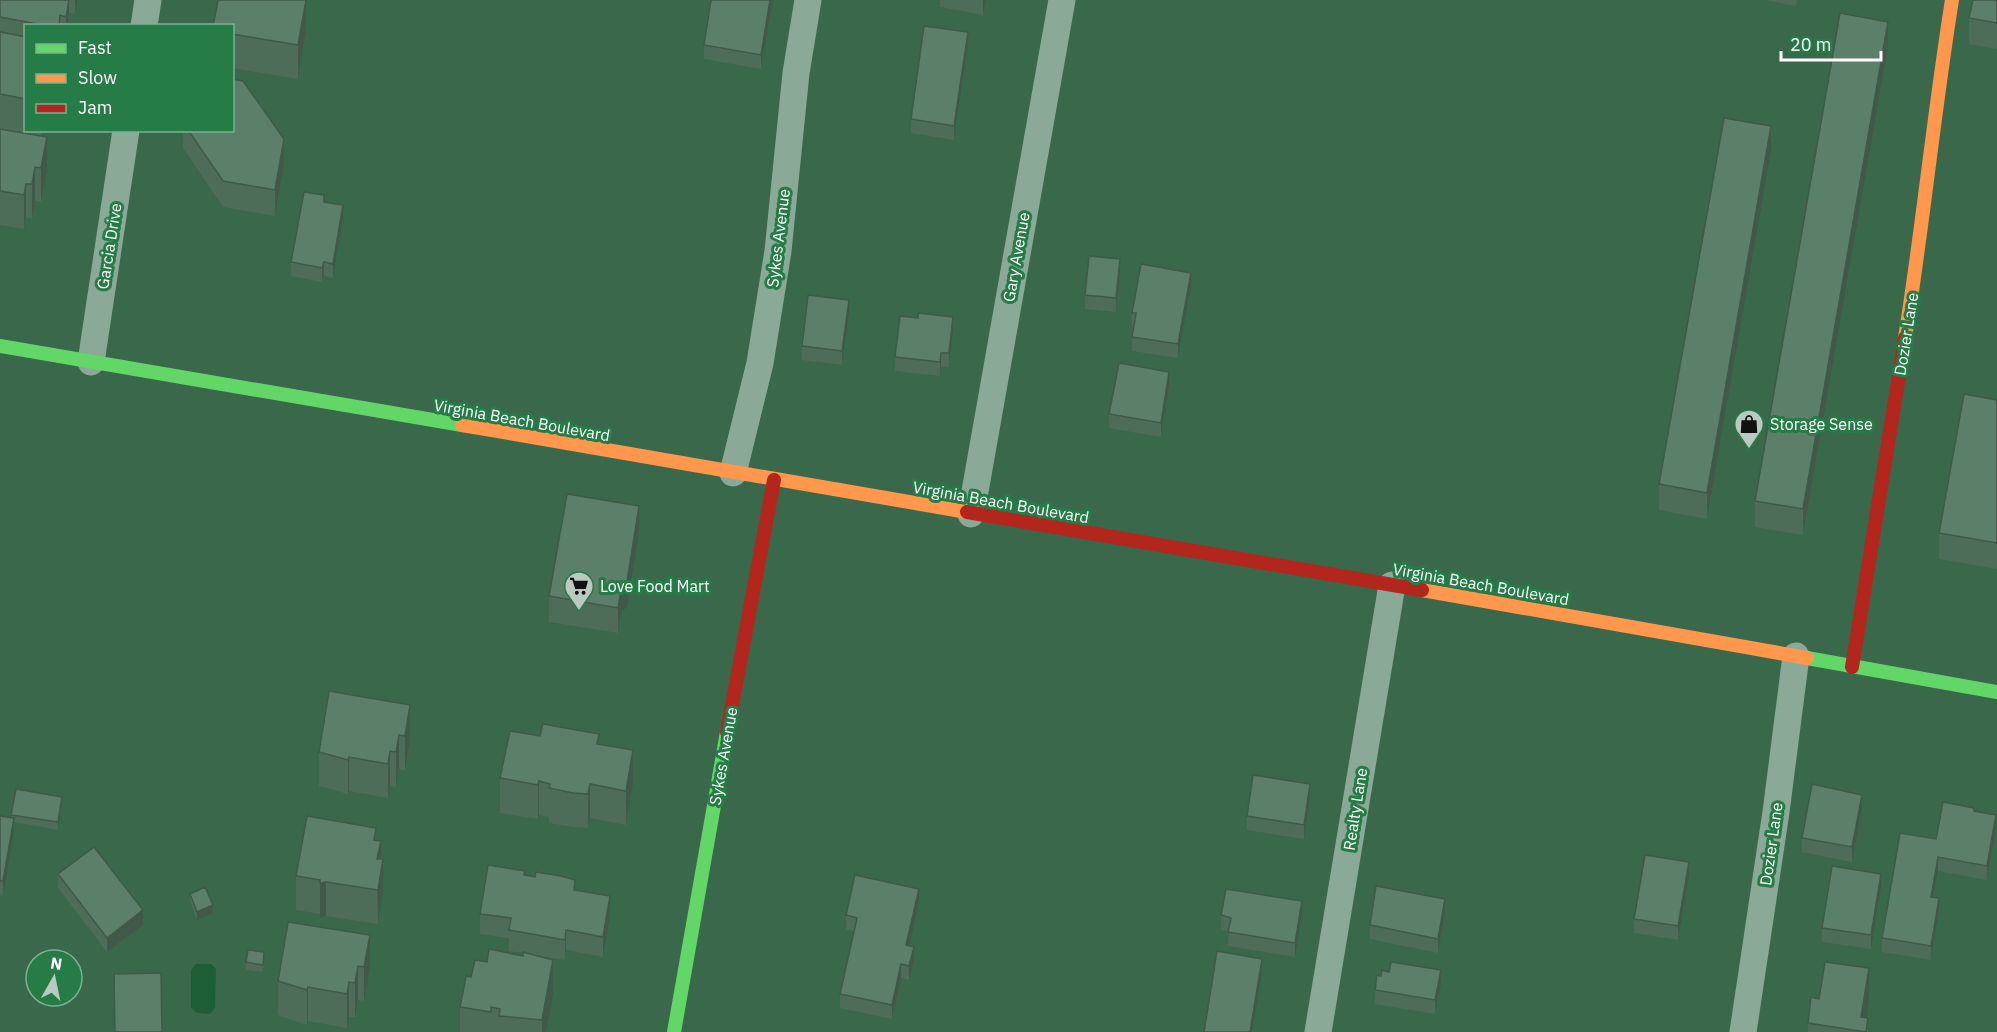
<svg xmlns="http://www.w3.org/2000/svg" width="1997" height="1032" viewBox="0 0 1997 1032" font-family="'IBM Plex Sans',sans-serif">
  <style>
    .water { fill: #1d5e36 }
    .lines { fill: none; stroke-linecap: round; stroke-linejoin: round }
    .street { stroke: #8aa996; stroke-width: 27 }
    .fast { stroke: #63d668; stroke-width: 14 }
    .slow { stroke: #ff974d; stroke-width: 14 }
    .jam { stroke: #b3261e; stroke-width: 14 }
    .wall { fill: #4e6d59 }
    .shaded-wall { fill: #405949 }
    .building { fill: #5b7f68; stroke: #405949; stroke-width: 1.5 }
    .labels { text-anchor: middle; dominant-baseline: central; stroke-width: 6; stroke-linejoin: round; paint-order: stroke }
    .street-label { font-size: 16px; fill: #fff; stroke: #257c47 }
    .poi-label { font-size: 16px; fill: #fff; stroke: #257c47; text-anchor: start }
  </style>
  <rect width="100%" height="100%" fill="#39684b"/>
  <path class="water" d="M 196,964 L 211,964 L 216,969 L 215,1008 L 210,1014 L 197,1013 L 191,1008 L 191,970 Z"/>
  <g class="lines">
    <path class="street" d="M 144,26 L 148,0
      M 91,362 L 126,130
      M 733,473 L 760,363 L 778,251 L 796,73 L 808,0
      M 971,514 L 1062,0
      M 1318,1032 L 1392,585
      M 1743,1032 L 1776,812 L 1796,656"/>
    <path class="fast" d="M 0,346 L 462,425
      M 1807,658 L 1997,692
      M 674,1032 L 727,732"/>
    <path class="slow" d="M 1905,338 C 1923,225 1934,112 1952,0
      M 462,425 L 967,512
      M 1422,590 L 1807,658"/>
    <path class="jam" d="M 967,512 L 1422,590
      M 1852,667 L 1905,338
      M 727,732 L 774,480"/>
  </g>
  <path class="wall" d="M 0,0 L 78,0 L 75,14 L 69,13 L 67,26 L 26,26 L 26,36 L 0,31 Z
    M 306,0 L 306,30 L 298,79 L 232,68 L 232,26 Z
    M 773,0 L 761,69 L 704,59 L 704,45 Z
    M 940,0 L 986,0 L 983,15 L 940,7 Z
    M 1765,0 L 1797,0 L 1796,6 Z
    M 1997,0 L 1997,49 L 1969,44 L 1969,18 Z
    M 0,32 L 26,37 L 26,130 L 42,130 L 41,136 L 47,171 L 41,202 L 35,201 L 32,218 L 26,218 L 24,229 L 0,225 Z
    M 968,46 L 954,140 L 911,133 L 911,119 Z
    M 1888,47 L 1803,535 L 1755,527 L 1755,501 Z
    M 183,130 L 232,130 L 284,164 L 275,216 L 223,207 L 183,148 Z
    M 1771,152 L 1707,519 L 1659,510 L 1659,484 Z
    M 324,202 L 343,219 L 333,278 L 324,276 L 322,282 L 291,276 L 291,262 Z
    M 1120,273 L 1116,312 L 1085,309 L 1085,295 Z
    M 1191,287 L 1178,358 L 1132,351 L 1132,337 L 1133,327 L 1132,327 L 1132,313 Z
    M 849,314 L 842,365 L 802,360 L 802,346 Z
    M 918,318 L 953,331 L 949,367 L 941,367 L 940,376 L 895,371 L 895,357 Z
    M 1169,386 L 1161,437 L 1109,428 L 1109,414 Z
    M 1997,400 L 1997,569 L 1939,559 L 1939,533 Z
    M 639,532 L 627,608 L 622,610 L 618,633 L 549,622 L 549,596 Z
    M 329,691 L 410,740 L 405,770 L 399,769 L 396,787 L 390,786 L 388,798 L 349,791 L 348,794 L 319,786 L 319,752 Z
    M 540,736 L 599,744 L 633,784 L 626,825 L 590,818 L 588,828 L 573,827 L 549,823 L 549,817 L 539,815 L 538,819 L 500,813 L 500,778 Z
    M 1310,798 L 1304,839 L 1247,830 L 1247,816 Z
    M 62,804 L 58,830 L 14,822 L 14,832 L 3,896 L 0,895 L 0,816 L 11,818 L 11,815 Z
    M 1862,809 L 1852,862 L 1802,852 L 1802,838 Z
    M 1974,812 L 1996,829 L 1987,880 L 1938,871 L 1934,897 L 1939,912 L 1931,960 L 1882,952 L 1882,938 L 1936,839 Z
    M 376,840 L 381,859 L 383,894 L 378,924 L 326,916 L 320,918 L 320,914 L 296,910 L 296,876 Z
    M 58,874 L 143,925 L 107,952 L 58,888 Z
    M 525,875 L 575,890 L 610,916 L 603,957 L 566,950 L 565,960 L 532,955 L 553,995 L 546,1032 L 460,1032 L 460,1007 L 471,977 L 487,962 L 523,956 L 523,953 L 509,951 L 509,938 L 480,934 L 480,914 Z
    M 1689,876 L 1678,940 L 1634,933 L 1634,919 Z
    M 1881,888 L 1871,949 L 1822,942 L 1822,928 Z
    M 190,894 L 213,913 L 197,920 L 190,901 Z
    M 919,903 L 909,946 L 914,961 L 909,980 L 901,978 L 892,1019 L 840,1008 L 840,994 L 854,931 L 846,930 L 846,915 Z
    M 1445,913 L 1438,953 L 1370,939 L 1370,925 Z
    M 1221,915 L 1302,915 L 1295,957 L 1228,946 L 1229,931 L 1221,930 Z
    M 288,922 L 370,970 L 364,1001 L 358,1000 L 355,1017 L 349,1017 L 347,1028 L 308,1021 L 307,1025 L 278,1015 L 278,981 Z
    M 264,960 L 263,972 L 246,970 L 246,962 Z
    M 1389,972 L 1441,984 L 1435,1014 L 1375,1004 L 1375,990 L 1381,976 Z
    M 1819,999 L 1869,1002 L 1866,1018 L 1868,1032 L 1808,1032 L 1808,1023 Z"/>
  <path class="shaded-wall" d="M 69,0 L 69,13 L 67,26 L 66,26 L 66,17 Z
    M 75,0 L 78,0 L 75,14 Z
    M 306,0 L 306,30 L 298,79 L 298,45 Z
    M 770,0 L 773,0 L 761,69 L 761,55 Z
    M 983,0 L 986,0 L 983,15 Z
    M 1888,22 L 1888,47 L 1803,535 L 1803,509 Z
    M 968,32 L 968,46 L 954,140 L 954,126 Z
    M 1771,126 L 1771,152 L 1707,519 L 1707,493 Z
    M 47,137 L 47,171 L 41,202 L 41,168 Z
    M 284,139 L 284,164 L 275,216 L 275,190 Z
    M 35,167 L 35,201 L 32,218 L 32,184 Z
    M 26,184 L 26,218 L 24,229 L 24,195 Z
    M 343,205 L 343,219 L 333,278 L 333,264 Z
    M 1120,259 L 1120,273 L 1116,312 L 1116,298 Z
    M 324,262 L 324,276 L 322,282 L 322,268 Z
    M 1191,273 L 1191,287 L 1178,358 L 1178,344 Z
    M 849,300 L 849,314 L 842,365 L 842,351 Z
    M 953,317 L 953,331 L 949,367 L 949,353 Z
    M 941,353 L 941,367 L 940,376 L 940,362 Z
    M 1169,372 L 1169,386 L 1161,437 L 1161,423 Z
    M 639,506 L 639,532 L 627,608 L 622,610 L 618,633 L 618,608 L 622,584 Z
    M 410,705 L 410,740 L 405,770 L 405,736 Z
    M 399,735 L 399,769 L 396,787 L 396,752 Z
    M 633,750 L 633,784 L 626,825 L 626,791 Z
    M 390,751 L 390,786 L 388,798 L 388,764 Z
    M 349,757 L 349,791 L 348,794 L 348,760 Z
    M 539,781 L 539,815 L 538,819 L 538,785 Z
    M 590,784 L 590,818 L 588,828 L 588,794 Z
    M 1310,784 L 1310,798 L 1304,839 L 1304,825 Z
    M 1862,795 L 1862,809 L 1852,862 L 1852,847 Z
    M 62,797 L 62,804 L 58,830 L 58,822 Z
    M 1996,815 L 1996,829 L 1987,880 L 1987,866 Z
    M 14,818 L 14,832 L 3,896 L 3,881 Z
    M 381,841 L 381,874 L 383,859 L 383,894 L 378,924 L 377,859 Z
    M 1938,857 L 1938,871 L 1931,911 L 1931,897 Z
    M 1689,862 L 1689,876 L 1678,940 L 1678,926 Z
    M 1881,874 L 1881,888 L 1871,949 L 1871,935 Z
    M 326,882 L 326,916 L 320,918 L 320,883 Z
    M 919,889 L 919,903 L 906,960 L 906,945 Z
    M 610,896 L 610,916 L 603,957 L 603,937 Z
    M 1939,898 L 1939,912 L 1931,960 L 1931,946 Z
    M 1445,899 L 1445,913 L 1438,953 L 1438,939 Z
    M 1302,901 L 1302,915 L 1295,957 L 1295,943 Z
    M 213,905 L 213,913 L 197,920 L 197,912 Z
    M 143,910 L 143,925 L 107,952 L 107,938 Z
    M 566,930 L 566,950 L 565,960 L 565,940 Z
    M 370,935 L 370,970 L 364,1001 L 364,967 Z
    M 914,947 L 914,961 L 909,980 L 909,966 Z
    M 1262,959 L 1262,973 L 1252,1032 L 1250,1032 Z
    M 553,960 L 553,995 L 546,1032 L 542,1032 L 542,1020 Z
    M 901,964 L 901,978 L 892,1019 L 892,1005 Z
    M 358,966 L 358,1000 L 355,1017 L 355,983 Z
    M 1869,968 L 1869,1002 L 1864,1032 L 1861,1017 Z
    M 1441,970 L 1441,984 L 1435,1014 L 1435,1000 Z
    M 349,982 L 349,1017 L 347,1028 L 347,994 Z
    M 308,987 L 308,1021 L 307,1025 L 307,990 Z"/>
  <path class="building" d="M 0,0 L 69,0 L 66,17 L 60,15 L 59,26 L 48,26 L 0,17 Z
    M 218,0 L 306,0 L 298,45 L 232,34 L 232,26 L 213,26 Z
    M 711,0 L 770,0 L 761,55 L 704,45 Z
    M 1973,0 L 1997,0 L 1997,23 L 1969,18 Z
    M 1840,13 L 1888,22 L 1803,509 L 1755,501 Z
    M 924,26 L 968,32 L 954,126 L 911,119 Z
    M 0,32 L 26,37 L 26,99 L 0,94 Z
    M 232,79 L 243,81 L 284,139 L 275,190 L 223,181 L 188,130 L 232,130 Z
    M 1724,118 L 1771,126 L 1707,493 L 1659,484 Z
    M 0,129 L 47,137 L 41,168 L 35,167 L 32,184 L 26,184 L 24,195 L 0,191 Z
    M 304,192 L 324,195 L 324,202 L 343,205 L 333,264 L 324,262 L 322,268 L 291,262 Z
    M 1089,256 L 1120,259 L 1116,298 L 1085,295 Z
    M 1141,264 L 1191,273 L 1178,344 L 1132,337 L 1136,313 L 1132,313 Z
    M 808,295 L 849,300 L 842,351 L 802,346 Z
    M 918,313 L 953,317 L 949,353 L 941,353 L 940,362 L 895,357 L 900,316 L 918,318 Z
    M 1119,363 L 1169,372 L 1161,423 L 1109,414 Z
    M 1964,394 L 1997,400 L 1997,543 L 1939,533 Z
    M 567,494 L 639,506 L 627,582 L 622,584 L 618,608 L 549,596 Z
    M 329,691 L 410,705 L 405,736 L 399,735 L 396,752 L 390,751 L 388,764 L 349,757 L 348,760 L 319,752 Z
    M 543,724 L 599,734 L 597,744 L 633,750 L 626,791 L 590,784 L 588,794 L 573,793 L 549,788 L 550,784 L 539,781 L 538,785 L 500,778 L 510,731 L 540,736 Z
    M 1253,775 L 1310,784 L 1304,825 L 1247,816 Z
    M 1812,784 L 1862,795 L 1852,847 L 1802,838 Z
    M 16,789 L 62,797 L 58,822 L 11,815 Z
    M 1943,802 L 1974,808 L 1974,811 L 1996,815 L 1987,866 L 1938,857 L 1931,897 L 1939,898 L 1931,946 L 1882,938 L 1900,833 L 1936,839 Z
    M 0,816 L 14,818 L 3,881 L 0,881 Z
    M 307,816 L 376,828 L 374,840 L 381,841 L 377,859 L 383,859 L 378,890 L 326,882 L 320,883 L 320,880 L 296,876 Z
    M 94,847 L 143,910 L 107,938 L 58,874 Z
    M 1645,855 L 1689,862 L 1678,926 L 1634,919 Z
    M 488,865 L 525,871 L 524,875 L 535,877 L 536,872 L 561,876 L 575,880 L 574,890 L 610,896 L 603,937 L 566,930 L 565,940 L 509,930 L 511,918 L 480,914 Z
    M 1832,866 L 1881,874 L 1871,935 L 1822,928 Z
    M 855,875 L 919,889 L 906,945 L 914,947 L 909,966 L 901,964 L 892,1005 L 840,994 L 857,918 L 846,915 Z
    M 1376,886 L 1445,899 L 1438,939 L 1370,925 Z
    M 205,887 L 213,905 L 197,912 L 190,894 Z
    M 1226,889 L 1302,901 L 1295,943 L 1228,932 L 1231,918 L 1221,915 Z
    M 288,922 L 370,935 L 364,967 L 358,966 L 355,983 L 349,982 L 347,994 L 308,987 L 307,990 L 278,981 Z
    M 489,949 L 523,956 L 523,952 L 553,960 L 542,1020 L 499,1016 L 500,1009 L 491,1007 L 491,1012 L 460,1007 L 466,976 L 471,977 L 475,960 L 487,962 Z
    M 248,950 L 264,952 L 263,965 L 246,962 Z
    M 1217,951 L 1262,959 L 1250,1032 L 1204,1032 Z
    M 1391,962 L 1441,970 L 1435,1000 L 1375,990 L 1377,975 L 1381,976 L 1382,970 L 1389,972 Z
    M 1825,962 L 1869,968 L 1861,1017 L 1868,1018 L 1866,1032 L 1808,1023 L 1811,997 L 1819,999 Z
    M 161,973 L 162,1032 L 115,1032 L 114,974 Z"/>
  <defs>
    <g id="shop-pin" transform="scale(1.5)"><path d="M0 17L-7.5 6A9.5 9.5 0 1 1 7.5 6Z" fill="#bacac0" stroke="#257c47"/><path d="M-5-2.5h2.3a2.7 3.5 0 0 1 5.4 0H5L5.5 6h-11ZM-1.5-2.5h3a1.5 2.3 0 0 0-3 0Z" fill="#111"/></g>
    <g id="supermarket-pin" transform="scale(1.5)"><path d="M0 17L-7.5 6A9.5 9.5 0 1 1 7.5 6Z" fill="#bacac0" stroke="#257c47"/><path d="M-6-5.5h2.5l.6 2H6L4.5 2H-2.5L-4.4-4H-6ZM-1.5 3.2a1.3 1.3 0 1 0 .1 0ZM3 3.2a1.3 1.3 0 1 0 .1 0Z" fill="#111"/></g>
  </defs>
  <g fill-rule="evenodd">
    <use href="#shop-pin" x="1749" y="424"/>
    <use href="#supermarket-pin" x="579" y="586"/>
  </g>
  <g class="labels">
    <g class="street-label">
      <text transform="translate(778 238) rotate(-83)">Sykes Avenue</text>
      <text transform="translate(109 246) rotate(-81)">Garcia Drive</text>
      <text transform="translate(1016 257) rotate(-80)">Gary Avenue</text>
      <text transform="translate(1906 334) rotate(-81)">Dozier Lane</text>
      <text transform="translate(522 420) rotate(10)">Virginia Beach Boulevard</text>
      <text transform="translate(1001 502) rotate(10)">Virginia Beach Boulevard</text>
      <text transform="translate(1481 584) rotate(10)">Virginia Beach Boulevard</text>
      <text transform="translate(723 756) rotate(-80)">Sykes Avenue</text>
      <text transform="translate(1355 809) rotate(-81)">Realty Lane</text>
      <text transform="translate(1771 844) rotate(-82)">Dozier Lane</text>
    </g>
    <g class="poi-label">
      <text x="1770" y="424">Storage Sense</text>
      <text x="600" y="586">Love Food Mart</text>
    </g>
  </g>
  <rect x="24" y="24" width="210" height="108" fill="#257c47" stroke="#7cb091" stroke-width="1.5"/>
  <rect x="36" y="44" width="30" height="9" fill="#63d668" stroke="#7cb091" stroke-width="1.5"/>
  <text x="78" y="54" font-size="18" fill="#ffffff">Fast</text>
  <rect x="36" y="74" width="30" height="9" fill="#ff974d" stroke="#7cb091" stroke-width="1.5"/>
  <text x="78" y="84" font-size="18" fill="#ffffff">Slow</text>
  <rect x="36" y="104" width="30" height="9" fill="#b3261e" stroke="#7cb091" stroke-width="1.5"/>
  <text x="78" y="114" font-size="18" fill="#ffffff">Jam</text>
  <g transform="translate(54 978) rotate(9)"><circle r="28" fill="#257c47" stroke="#7cb091" stroke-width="1.5"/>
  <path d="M0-4.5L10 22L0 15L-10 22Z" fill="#bacac0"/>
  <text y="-9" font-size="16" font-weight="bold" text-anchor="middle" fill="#ffffff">N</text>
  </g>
  <path d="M1781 51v9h100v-9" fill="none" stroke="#ffffff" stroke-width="3"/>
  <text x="1790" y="51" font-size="18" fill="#ffffff" stroke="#257c47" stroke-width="4.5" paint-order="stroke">20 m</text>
</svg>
